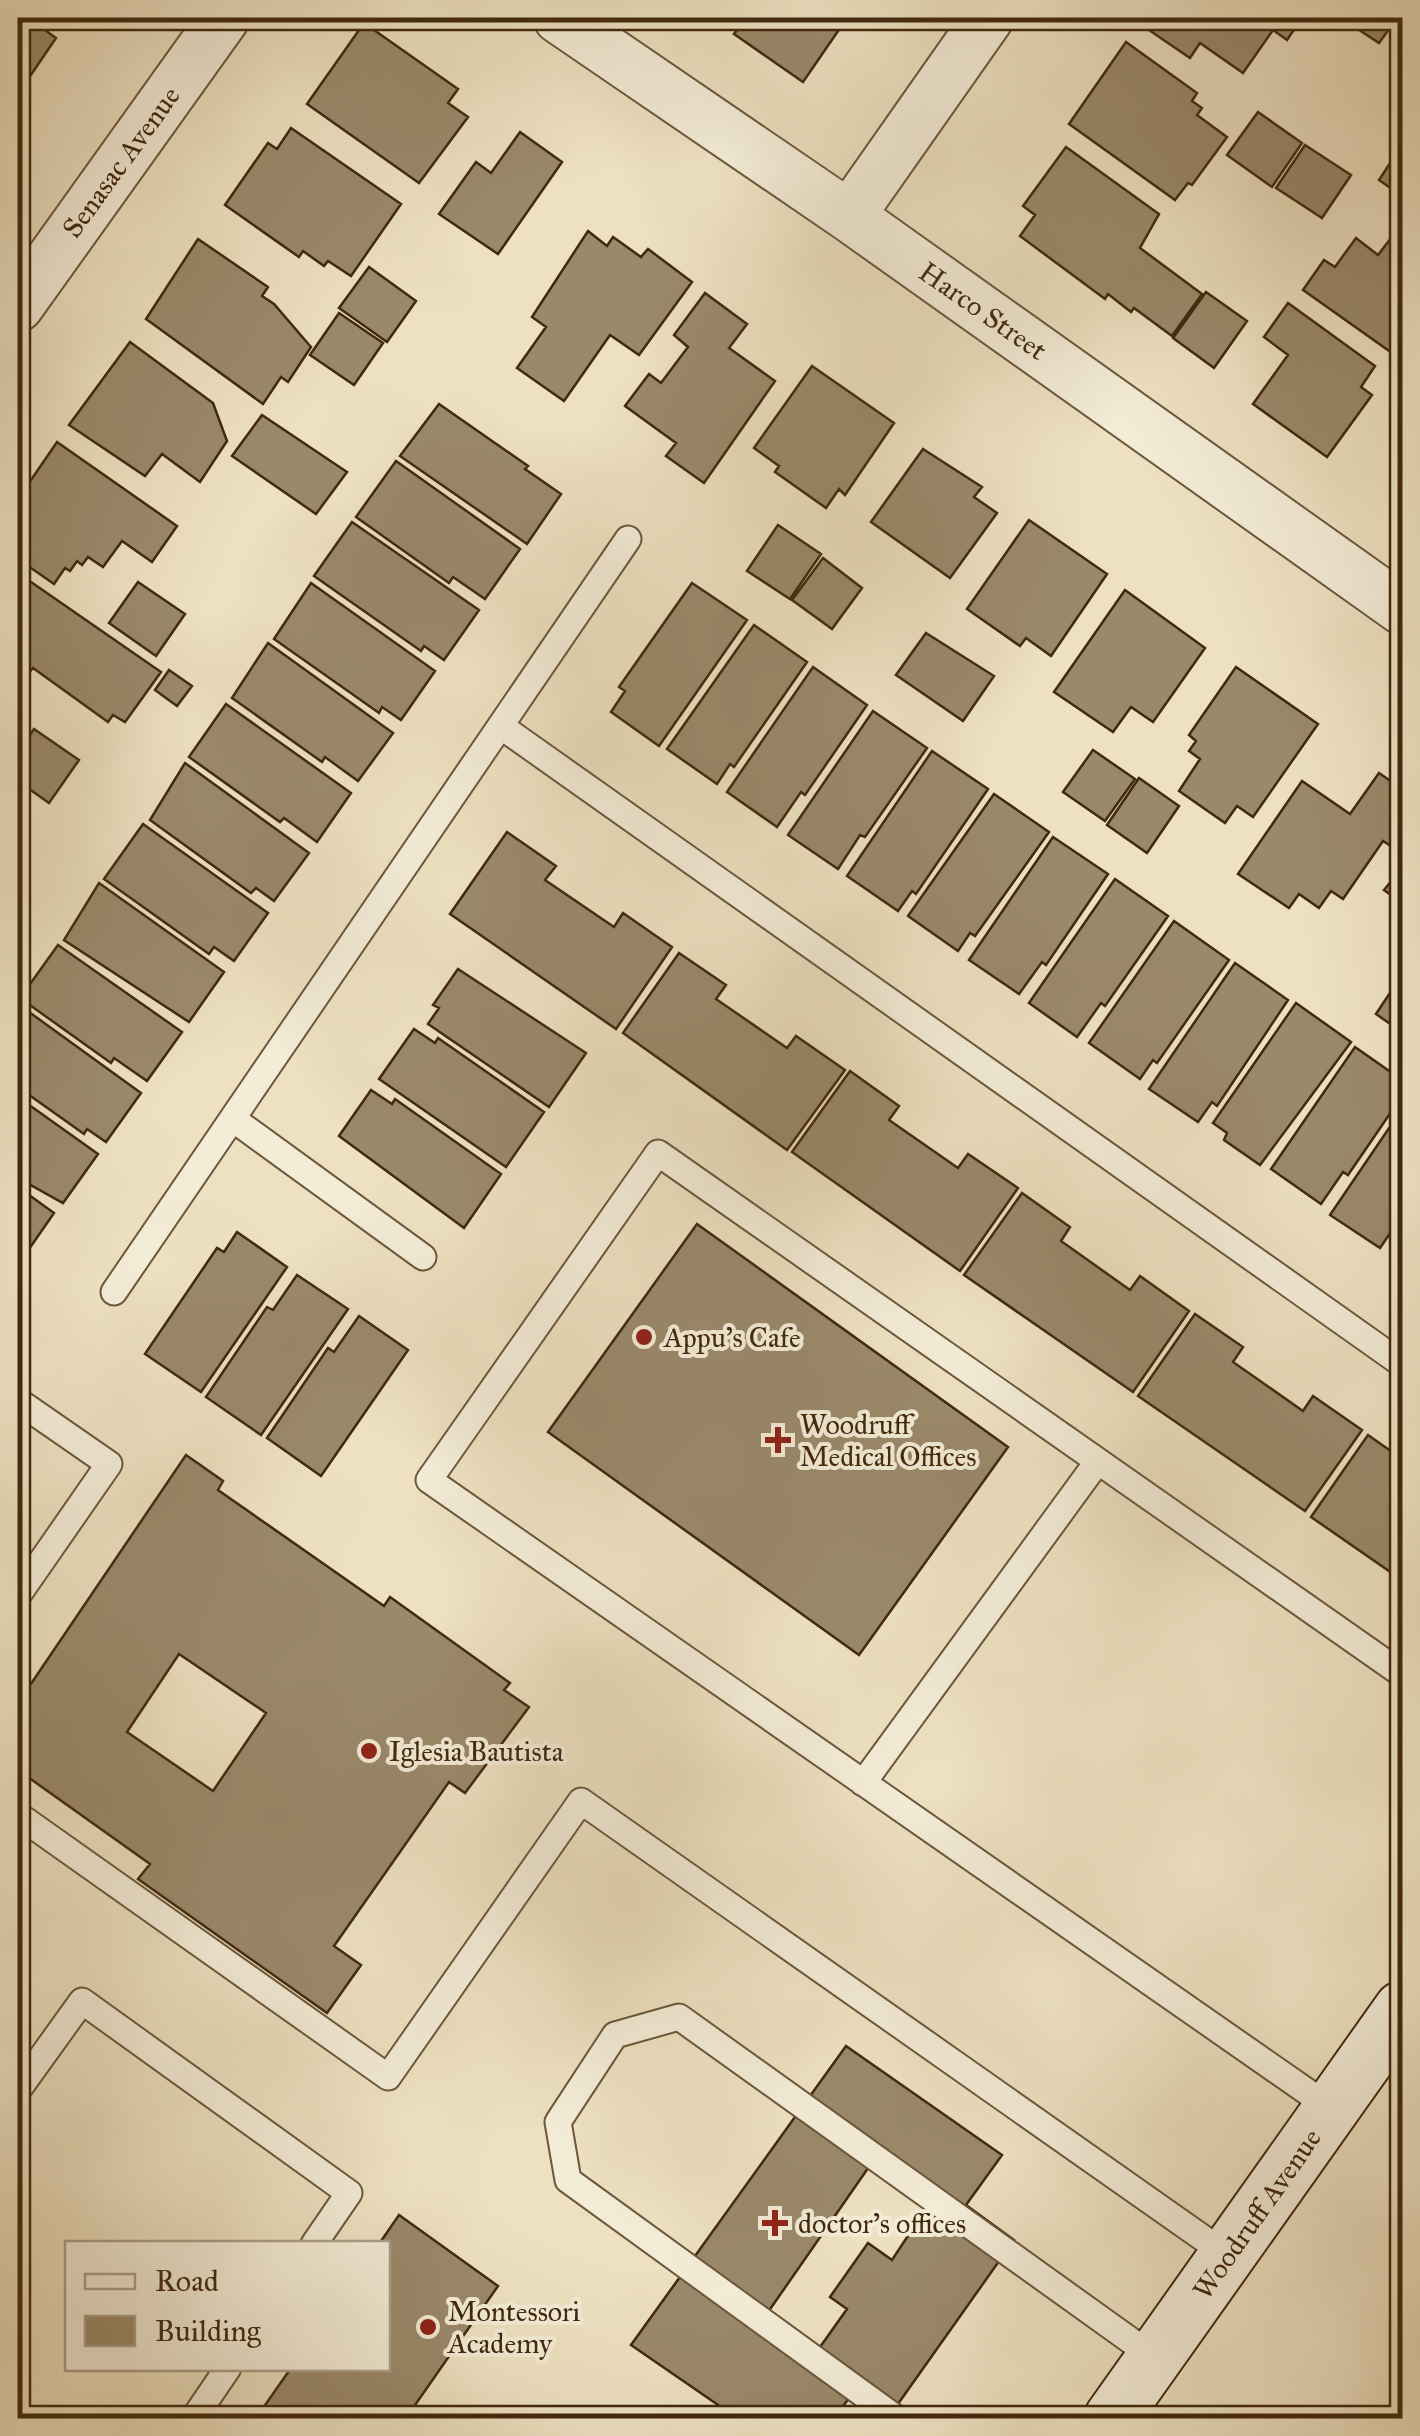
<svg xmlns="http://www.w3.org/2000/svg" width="1420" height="2436" viewBox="0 0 1420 2436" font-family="'IM FELL Great Primer',serif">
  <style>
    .building { fill: #9a896b; stroke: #41290e; stroke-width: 2.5; fill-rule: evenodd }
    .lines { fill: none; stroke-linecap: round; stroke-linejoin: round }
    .lane-casing { stroke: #6c573b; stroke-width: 29 }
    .street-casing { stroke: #6c573b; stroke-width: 54 }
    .secondary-casing { stroke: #41290e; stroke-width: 59 }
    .lane { stroke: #f3ecd7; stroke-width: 25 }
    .street { stroke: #f3ecd7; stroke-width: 50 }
    .secondary { stroke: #f3ecd7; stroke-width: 55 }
    .poi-dot { fill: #8f2418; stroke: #f3ecd7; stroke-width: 4 }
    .labels { text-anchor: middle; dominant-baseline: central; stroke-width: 8; stroke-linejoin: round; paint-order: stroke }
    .street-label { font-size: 28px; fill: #41290e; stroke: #f3ecd7 }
    .poi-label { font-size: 28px; fill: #41290e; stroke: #f3ecd7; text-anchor: start }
  </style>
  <rect width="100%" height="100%" fill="#ede1c1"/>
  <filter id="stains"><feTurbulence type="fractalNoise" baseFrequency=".002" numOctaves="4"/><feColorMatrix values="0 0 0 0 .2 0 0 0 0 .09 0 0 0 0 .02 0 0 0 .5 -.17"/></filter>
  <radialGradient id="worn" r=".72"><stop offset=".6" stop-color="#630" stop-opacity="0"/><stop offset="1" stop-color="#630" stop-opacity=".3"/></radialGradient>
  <path class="building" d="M 18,18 L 53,18 L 45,30 L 56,38 L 18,94 Z
    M 727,18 L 847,18 L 803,82 L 734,34 L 740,26 Z
    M 1153,18 L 1302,18 L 1287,40 L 1273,30 L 1243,73 L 1200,43 L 1190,58 L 1146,28 Z
    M 1341,18 L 1397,18 L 1379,43 Z
    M 364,23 L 458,89 L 448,103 L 468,117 L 419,183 L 307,104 Z
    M 1126,42 L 1197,93 L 1192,101 L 1202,108 L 1197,115 L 1227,137 L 1192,185 L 1188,183 L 1175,200 L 1069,124 Z
    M 1258,112 L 1302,143 L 1272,187 L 1227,155 Z
    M 291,128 L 401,204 L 351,276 L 328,261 L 324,266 L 303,251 L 299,257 L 225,205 L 268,143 L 277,149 Z
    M 520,132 L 562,162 L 498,254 L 439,214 L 476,162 L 491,173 Z
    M 1305,145 L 1351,175 L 1322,218 L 1276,188 Z
    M 1402,145 L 1402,196 L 1379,180 Z
    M 1066,147 L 1159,214 L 1140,248 L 1202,294 L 1172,336 L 1134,308 L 1131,312 L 1108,294 L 1105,299 L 1020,236 L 1035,215 L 1023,206 Z
    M 588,231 L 607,246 L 613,237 L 641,257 L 648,249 L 692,282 L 639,355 L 610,335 L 564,401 L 517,368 L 546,327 L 532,317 Z
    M 1395,233 L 1402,238 L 1402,360 L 1303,290 L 1324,260 L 1335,267 L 1356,238 L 1378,255 Z
    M 198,239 L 268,287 L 262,296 L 274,304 L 311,347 L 288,382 L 281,377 L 263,404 L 146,319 Z
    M 369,267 L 416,301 L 387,342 L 339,308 Z
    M 1206,292 L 1247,321 L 1214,368 L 1173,338 Z
    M 705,293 L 747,324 L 729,348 L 775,381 L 704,483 L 666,456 L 676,443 L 625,406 L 649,374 L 661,383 L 688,347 L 674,335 Z
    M 1288,303 L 1375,366 L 1361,387 L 1372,395 L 1327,457 L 1253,404 L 1288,355 L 1264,337 Z
    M 339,313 L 383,343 L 354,385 L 310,355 Z
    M 130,342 L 213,403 L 227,441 L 200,482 L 162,454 L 145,476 L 69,425 Z
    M 812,366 L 894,423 L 845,495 L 839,489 L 826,508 L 775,472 L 779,466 L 754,448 Z
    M 439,404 L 528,466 L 525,469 L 561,494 L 527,544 L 400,456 Z
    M 262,415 L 347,472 L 316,514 L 232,456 Z
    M 57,442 L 177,526 L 152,562 L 122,541 L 103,567 L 88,557 L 82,565 L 77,561 L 70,571 L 65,568 L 54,584 L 18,559 L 22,537 L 18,534 L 18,499 Z
    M 923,449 L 982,487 L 974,497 L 997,513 L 950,578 L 871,522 Z
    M 396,461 L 520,549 L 485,599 L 453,577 L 449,583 L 356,517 Z
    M 1029,520 L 1107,574 L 1051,656 L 1026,638 L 1020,646 L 967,609 Z
    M 352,522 L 479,610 L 444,660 L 424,646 L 421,651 L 314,576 Z
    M 778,525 L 821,554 L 790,599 L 747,571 Z
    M 823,558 L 862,588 L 832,629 L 792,600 Z
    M 18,573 L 161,672 L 125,722 L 113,715 L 108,722 L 33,668 L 18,686 Z
    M 138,582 L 185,614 L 156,656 L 109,623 Z
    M 311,583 L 435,671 L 401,720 L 382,707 L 379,713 L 274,639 Z
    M 692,583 L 747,620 L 659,746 L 611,712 L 625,691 L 619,687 Z
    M 1125,590 L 1205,648 L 1153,722 L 1131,707 L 1113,732 L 1054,692 Z
    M 754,625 L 807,662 L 734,767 L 730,764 L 717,784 L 667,749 Z
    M 926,633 L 994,676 L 963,721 L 896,675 Z
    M 268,643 L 393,733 L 358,781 L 325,757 L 322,762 L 232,698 Z
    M 813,667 L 867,705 L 805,795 L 801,792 L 777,827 L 727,792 Z
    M 1236,667 L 1318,724 L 1253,817 L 1237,806 L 1225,823 L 1179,791 L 1200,759 L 1189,751 L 1196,741 L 1189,735 Z
    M 169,670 L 192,686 L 177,706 L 155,690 Z
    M 226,704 L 351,793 L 317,842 L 284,818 L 280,822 L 189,757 Z
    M 873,711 L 927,748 L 865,837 L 860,835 L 838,869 L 788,835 Z
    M 34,729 L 79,760 L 49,803 L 18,781 L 18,753 Z
    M 1093,750 L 1135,779 L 1105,821 L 1063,792 Z
    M 932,751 L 988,789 L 916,894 L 912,891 L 898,911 L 847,876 Z
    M 185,763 L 309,853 L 274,901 L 256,888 L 251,893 L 150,820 Z
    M 1379,773 L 1402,789 L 1402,829 L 1391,846 L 1383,841 L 1343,899 L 1331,891 L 1319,908 L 1299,894 L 1289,908 L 1238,874 L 1302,781 L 1350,814 Z
    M 1139,778 L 1179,806 L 1147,853 L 1107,825 Z
    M 994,794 L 1049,832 L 975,936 L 970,933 L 958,951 L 908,916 Z
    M 143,824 L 268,913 L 234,961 L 214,947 L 209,954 L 104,879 Z
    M 507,832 L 556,866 L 545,880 L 614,927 L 623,913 L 672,947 L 616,1029 L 450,914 Z
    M 1053,837 L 1108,874 L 1046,965 L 1042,962 L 1019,994 L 969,960 Z
    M 1402,868 L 1402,903 L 1384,890 Z
    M 1115,879 L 1168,916 L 1105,1006 L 1101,1003 L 1077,1037 L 1029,1003 Z
    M 99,883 L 224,972 L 189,1022 L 64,940 Z
    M 1174,921 L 1229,960 L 1157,1063 L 1153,1060 L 1140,1079 L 1089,1043 Z
    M 58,945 L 182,1032 L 147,1081 L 114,1058 L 111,1063 L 20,998 Z
    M 679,953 L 726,985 L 716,999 L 787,1048 L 796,1036 L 845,1070 L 787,1150 L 623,1033 Z
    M 1235,963 L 1288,1000 L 1217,1106 L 1212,1102 L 1198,1122 L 1149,1089 Z
    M 458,969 L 586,1053 L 549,1107 L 428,1024 L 439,1008 L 433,1005 Z
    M 1402,975 L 1402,1032 L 1376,1014 Z
    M 1296,1003 L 1351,1042 L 1260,1165 L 1224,1140 L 1227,1133 L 1213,1123 Z
    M 18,1004 L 141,1093 L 106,1142 L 87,1129 L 84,1134 L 18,1087 Z
    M 414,1029 L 435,1043 L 438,1038 L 544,1112 L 506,1167 L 379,1079 Z
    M 1355,1047 L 1402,1080 L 1402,1096 L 1348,1175 L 1343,1172 L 1321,1204 L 1271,1169 Z
    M 850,1071 L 899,1106 L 889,1120 L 958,1168 L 968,1154 L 1018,1188 L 960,1271 L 792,1152 Z
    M 371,1090 L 392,1104 L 395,1099 L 501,1174 L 464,1228 L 339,1136 Z
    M 18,1097 L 98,1154 L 63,1203 L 18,1178 Z
    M 1402,1109 L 1402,1226 L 1398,1232 L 1393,1229 L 1380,1248 L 1330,1215 Z
    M 18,1187 L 54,1213 L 20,1262 L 18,1260 Z
    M 1022,1193 L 1070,1227 L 1061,1241 L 1130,1290 L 1140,1276 L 1189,1311 L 1133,1392 L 964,1275 Z
    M 697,1224 L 1008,1447 L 859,1655 L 548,1432 Z
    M 237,1232 L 287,1267 L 201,1392 L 145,1354 L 217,1248 L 224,1252 Z
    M 297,1275 L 348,1309 L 261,1435 L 206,1397 L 267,1307 L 273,1310 Z
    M 1195,1314 L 1243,1347 L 1233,1362 L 1303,1411 L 1313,1396 L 1362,1430 L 1305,1511 L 1138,1396 Z
    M 359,1316 L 408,1350 L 321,1476 L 267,1438 L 328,1348 L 334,1352 Z
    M 1368,1435 L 1402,1459 L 1402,1580 L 1311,1517 Z
    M 186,1455 L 223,1481 L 218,1490 L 384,1606 L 390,1597 L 510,1683 L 504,1690 L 529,1707 L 465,1793 L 449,1782 L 334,1946 L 361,1965 L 327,2013 L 138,1879 L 150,1864 L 18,1770 L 18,1703 ZM 179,1654 L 266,1713 L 213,1791 L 127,1732 Z
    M 846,2046 L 1002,2155 L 966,2205 L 1014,2240 L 888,2418 L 850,2397 L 834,2418 L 737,2418 L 631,2345 ZM 873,2161 L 931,2201 L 892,2260 L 868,2243 L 830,2297 L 847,2309 L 808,2364 L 757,2328 Z
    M 399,2215 L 498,2286 L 406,2418 L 256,2418 L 291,2368 L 388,2368 L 388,2244 L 379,2244 Z"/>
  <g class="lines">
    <g class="lane-casing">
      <path id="lane" d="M 502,727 L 1402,1364
        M 233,1119 L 423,1257
        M 114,1292 L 628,539
        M 18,1401 L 109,1464 L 18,1595
        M 863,1783 L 1098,1461
        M 18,1815 L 388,2077 L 581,1801 L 1227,2255
        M 18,2090 L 82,2001 L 349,2193 L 314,2244
        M 1332,2109 L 429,1480 L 658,1153 L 1402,1674
        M 194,2418 L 228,2368
        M 896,2418 L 568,2180 L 558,2122 L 615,2035 L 679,2017 L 1155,2358"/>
    </g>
    <g class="street-casing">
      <path id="street" d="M 559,18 L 849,216 L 1402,609
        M 849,216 L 988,18
        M 18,306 L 224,18"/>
    </g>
    <g class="secondary-casing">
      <path id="secondary" d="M 1112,2418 L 1402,2009"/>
    </g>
    <use href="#lane" class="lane"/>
    <use href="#street" class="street"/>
    <use href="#secondary" class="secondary"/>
  </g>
  <g class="poi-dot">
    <circle cx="644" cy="1337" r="10"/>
    <path d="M773 1425h10v10h10v10h-10v10h-10v-10h-10v-10h10z"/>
    <circle cx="369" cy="1751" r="10"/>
    <path d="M770 2208h10v10h10v10h-10v10h-10v-10h-10v-10h10z"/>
    <circle cx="428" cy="2327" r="10"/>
  </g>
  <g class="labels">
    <g class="street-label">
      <text transform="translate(121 162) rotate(-54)">Senasac Avenue</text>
      <text transform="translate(983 311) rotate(35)">Harco Street</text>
      <text transform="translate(1257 2214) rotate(-55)">Woodruff Avenue</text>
    </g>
    <g class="poi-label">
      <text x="664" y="1337">Appu's Cafe</text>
      <text x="800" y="1424">Woodruff<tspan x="800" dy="32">Medical Offices</tspan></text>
      <text x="389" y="1751">Iglesia Bautista</text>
      <text x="798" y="2223">doctor's offices</text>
      <text x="448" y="2311">Montessori<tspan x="448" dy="32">Academy</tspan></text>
    </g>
  </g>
  <rect width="1420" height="2436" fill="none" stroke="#ede1c1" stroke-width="60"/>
  <rect x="20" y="20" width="1380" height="2396" fill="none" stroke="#41290e" stroke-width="5"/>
  <rect x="30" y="30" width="1360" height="2376" fill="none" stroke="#41290e" stroke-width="2.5"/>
  <rect x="65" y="2241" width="325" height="130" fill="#f3ecd7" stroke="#ac9e87" stroke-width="2.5"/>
  <rect x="85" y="2274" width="50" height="15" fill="#f3ecd7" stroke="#ac9e87" stroke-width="2.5"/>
  <text x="155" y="2291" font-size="30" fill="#41290e">Road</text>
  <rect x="85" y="2316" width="50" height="30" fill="#9a896b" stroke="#ac9e87" stroke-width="2.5"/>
  <text x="155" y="2341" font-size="30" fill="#41290e">Building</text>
  <rect width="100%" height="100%" filter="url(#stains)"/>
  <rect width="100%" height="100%" fill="url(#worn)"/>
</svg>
